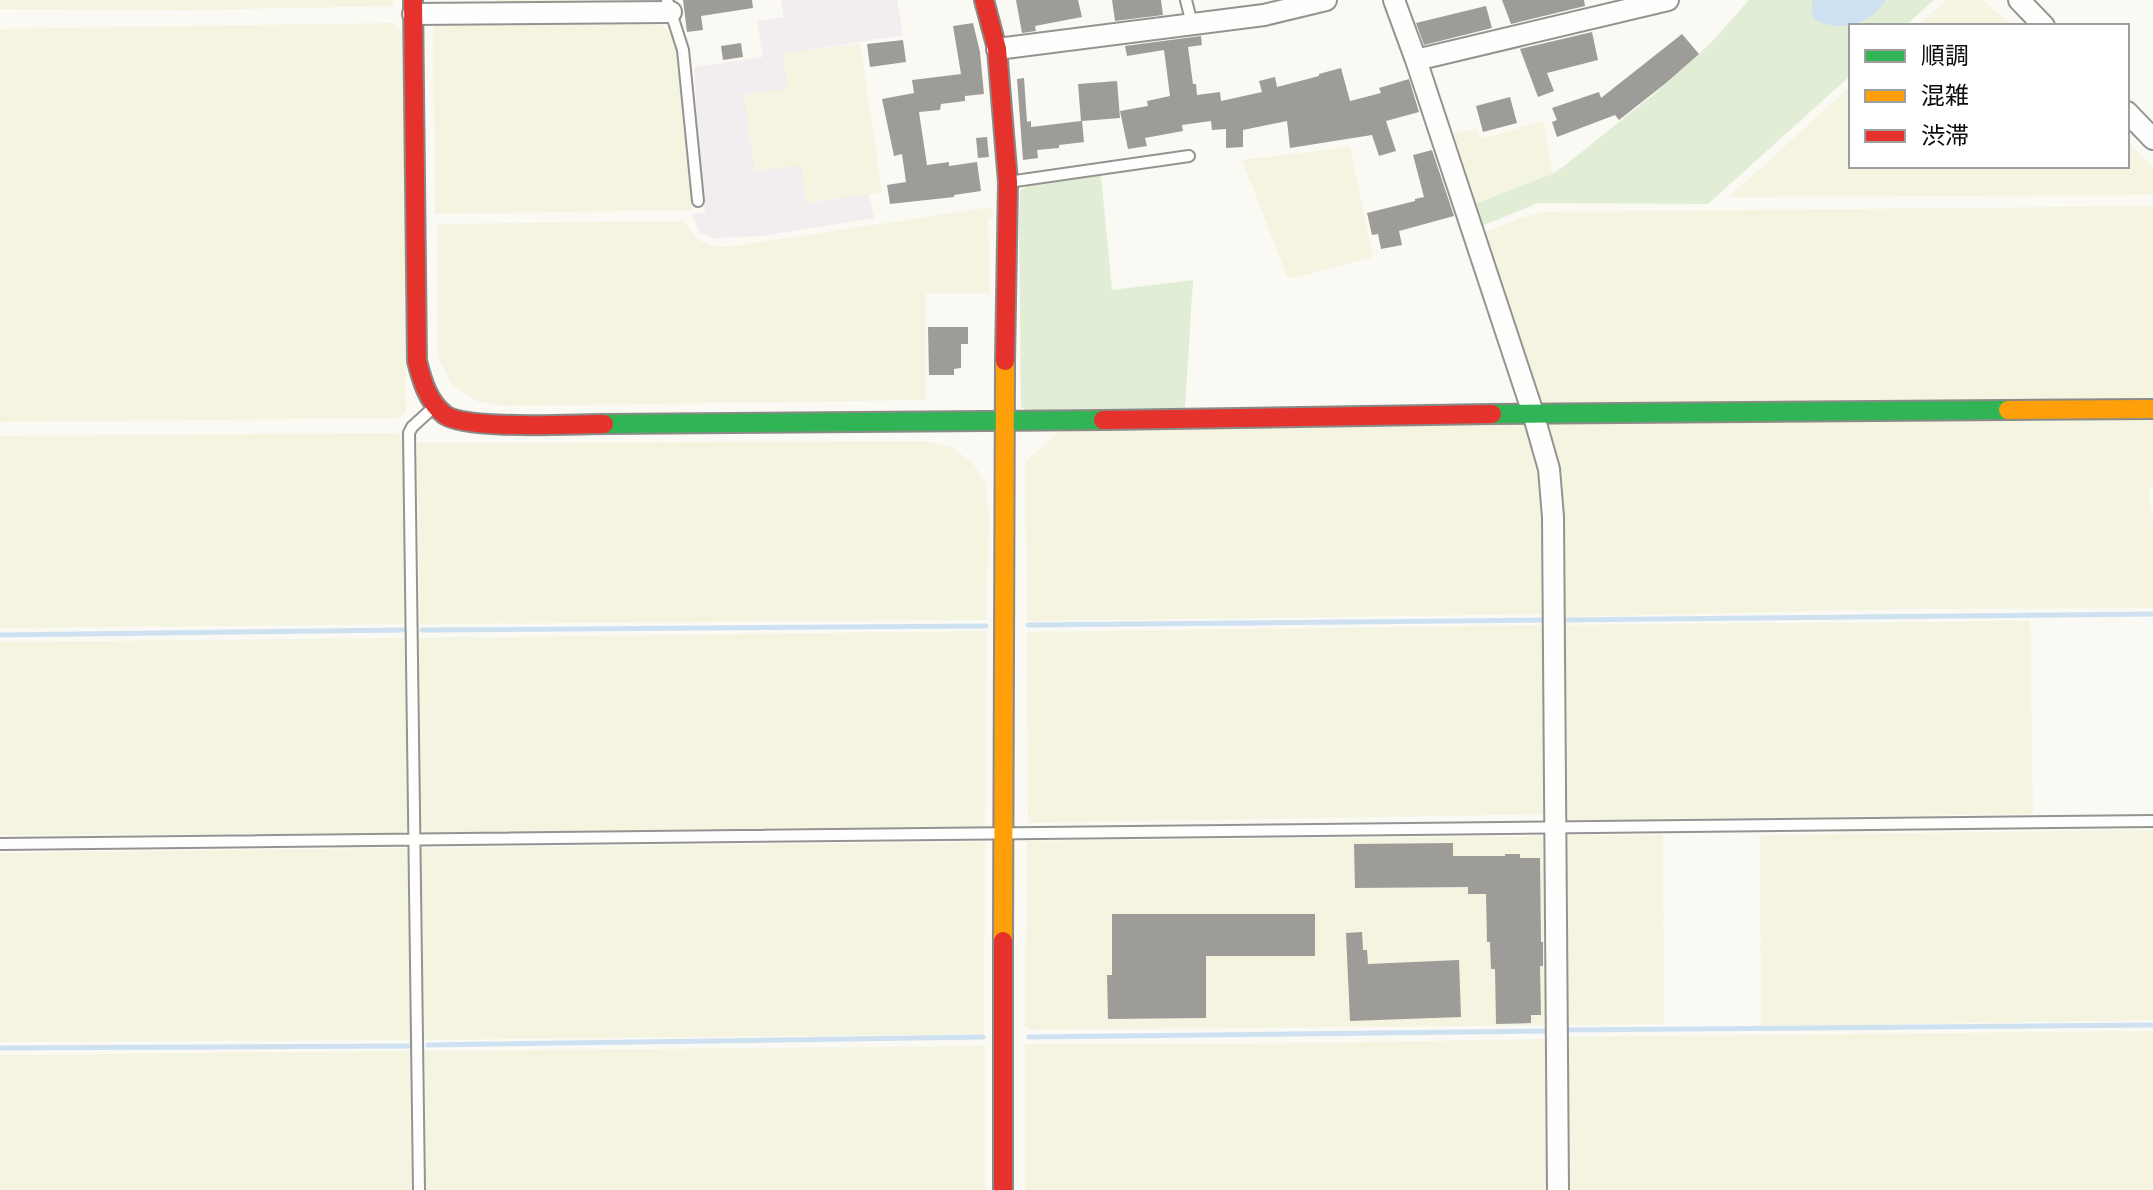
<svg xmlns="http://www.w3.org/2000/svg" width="2153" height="1190" viewBox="0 0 2153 1190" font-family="Lora,'Noto Sans JP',serif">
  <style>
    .industrial { fill: #f2edef }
    .farmland { fill: #f4f4e1 }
    .green { fill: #e2edd6 }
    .water { fill: #cee1f0 }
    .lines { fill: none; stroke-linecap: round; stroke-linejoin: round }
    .stream { stroke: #cee1f0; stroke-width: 5 }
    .building { fill: #9e9c98 }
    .lane-casing { stroke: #949391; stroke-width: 14 }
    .street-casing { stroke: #949391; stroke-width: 24 }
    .fast-casing { stroke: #8a8a87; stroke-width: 22 }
    .slow-casing { stroke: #8a8a87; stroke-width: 22 }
    .jam-casing { stroke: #8a8a87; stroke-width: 22 }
    .lane { stroke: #fefefd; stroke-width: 10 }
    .street { stroke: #fefefd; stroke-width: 20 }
    .fast { stroke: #30b455; stroke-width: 18 }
    .slow { stroke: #ff9f0a; stroke-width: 18 }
    .jam { stroke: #e5322d; stroke-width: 18 }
  </style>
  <rect width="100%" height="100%" fill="#faf9f3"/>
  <path class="industrial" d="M 781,0 L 897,0 L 903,35 L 783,54 L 788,89 L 744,96 L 801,165 L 807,203 L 869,194 L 874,218 L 762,236 L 713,238 L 699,232 L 692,214 L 705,212 L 696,112 L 694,67 L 763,57 L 757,21 L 784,17 Z"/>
  <path class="farmland" d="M 0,0 L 393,0 L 393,6 L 187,10 L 0,9 Z
    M 497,0 L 650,0 L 497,5 Z
    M 1946,0 L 1982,0 L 2014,26 L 1917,26 Z
    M 393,23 L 403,33 L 406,412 L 398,418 L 0,422 L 0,29 Z
    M 433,24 L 663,25 L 677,45 L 681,71 L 693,210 L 435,214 Z
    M 860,43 L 882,192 L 807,203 L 801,165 L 755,172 L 744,95 L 788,88 L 783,54 Z
    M 1851,86 L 1851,166 L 2127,166 L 2127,141 L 2153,168 L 2153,195 L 1729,197 Z
    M 1544,121 L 1552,174 L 1472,205 L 1450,134 L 1476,129 L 1481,139 Z
    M 1350,147 L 1373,257 L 1293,278 L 1287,276 L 1242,160 Z
    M 2153,206 L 2153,399 L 1535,403 L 1480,234 L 1521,218 L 1543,212 Z
    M 992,207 L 993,217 L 988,218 L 990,293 L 926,293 L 926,400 L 506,406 L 476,401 L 452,384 L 438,356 L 437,224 L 684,221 L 696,239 L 713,246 L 728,247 Z
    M 2153,418 L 2153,481 L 2149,495 L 2153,522 L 2153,608 L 1912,609 L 1558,617 L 1545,423 Z
    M 1529,421 L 1548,501 L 1547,614 L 1027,621 L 1025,463 L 1063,427 Z
    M 398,433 L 404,442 L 405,624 L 0,628 L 0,436 Z
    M 924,441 L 951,447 L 972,462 L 985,482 L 989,516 L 986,620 L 420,624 L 417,443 Z
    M 2030,621 L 2033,814 L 1561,820 L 1558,625 Z
    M 1549,625 L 1548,814 L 1028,823 L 1027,632 Z
    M 986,631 L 985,826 L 426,833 L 421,829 L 419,638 Z
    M 404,638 L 409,829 L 403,833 L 0,835 L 0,642 Z
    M 2153,830 L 2153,1020 L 1859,1025 L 1761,1025 L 1760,835 Z
    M 1560,835 L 1663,835 L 1664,1024 L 1563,1025 Z
    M 1544,836 L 1547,839 L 1551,1025 L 1030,1030 L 1025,1026 L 1027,841 Z
    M 985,842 L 984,1034 L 424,1040 L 421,848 Z
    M 406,848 L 409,852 L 410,1040 L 0,1042 L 0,853 Z
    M 2153,1031 L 2153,1190 L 1564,1190 L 1564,1037 Z
    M 1549,1039 L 1550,1190 L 1025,1190 L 1025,1044 L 1245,1044 Z
    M 985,1046 L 985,1190 L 426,1190 L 425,1051 Z
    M 410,1051 L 411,1190 L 0,1190 L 0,1055 Z"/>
  <path class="green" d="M 1749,0 L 1934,0 L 1905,26 L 1851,26 L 1851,75 L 1708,204 L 1538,203 L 1479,227 L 1472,205 L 1552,174 L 1564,166 L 1653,95 L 1710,44 Z
    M 1101,175 L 1112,290 L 1193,280 L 1185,408 L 1026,410 L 1021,407 L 1019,224 L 1020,191 L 1031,183 Z"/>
  <path class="water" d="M 1813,0 L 1886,0 C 1874,18 1853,30 1831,25 C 1830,25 1820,23 1819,22 C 1815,20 1813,16 1811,12 Z"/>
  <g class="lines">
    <path class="stream" d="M 1562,620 L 2153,614
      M 1028,625 L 1546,620
      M 422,630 L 986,626
      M 0,635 L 404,630
      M 1563,1030 L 2153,1025
      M 1029,1037 L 1548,1031
      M 428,1045 L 983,1037
      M 0,1048 L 409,1046"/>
  </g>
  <path class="building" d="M 683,0 L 752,0 L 753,8 L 701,16 L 703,30 L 687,32 Z
    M 1016,0 L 1078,0 L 1082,17 L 1035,26 L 1036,31 L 1022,33 Z
    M 1112,0 L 1161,0 L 1163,15 L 1115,21 Z
    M 1502,0 L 1584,0 L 1585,6 L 1511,24 Z
    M 1486,6 L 1492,28 L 1424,45 L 1416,23 Z
    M 973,23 L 980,52 L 984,94 L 965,96 L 965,101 L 941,104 L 940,110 L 919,112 L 927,165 L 949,162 L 949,166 L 977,162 L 981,191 L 954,195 L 954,197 L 890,204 L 887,185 L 906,182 L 902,154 L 894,156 L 882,99 L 914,93 L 912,80 L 961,74 L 953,26 Z
    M 1592,32 L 1598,60 L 1547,73 L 1554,91 L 1538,97 L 1520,49 Z
    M 1682,34 L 1699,54 L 1666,83 L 1619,120 L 1615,115 L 1557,137 L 1552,122 L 1557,120 L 1552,108 L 1599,92 L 1601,98 Z
    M 1201,36 L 1202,45 L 1188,47 L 1193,84 L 1196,84 L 1197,95 L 1220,92 L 1221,101 L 1262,92 L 1259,81 L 1275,77 L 1277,87 L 1319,76 L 1319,74 L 1341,68 L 1350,101 L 1381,93 L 1379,88 L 1409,79 L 1419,112 L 1386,121 L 1396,151 L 1379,156 L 1372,135 L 1290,148 L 1287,121 L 1243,130 L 1243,147 L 1226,148 L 1226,129 L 1212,130 L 1211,121 L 1182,125 L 1183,131 L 1145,138 L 1147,146 L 1128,149 L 1120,111 L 1148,106 L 1147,101 L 1170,96 L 1164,50 L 1127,56 L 1125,46 Z
    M 903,40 L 906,62 L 870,67 L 867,44 Z
    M 741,43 L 743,57 L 723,60 L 721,46 Z
    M 1024,78 L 1027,122 L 1031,121 L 1031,127 L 1081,121 L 1078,84 L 1117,81 L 1120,118 L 1082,121 L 1084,142 L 1059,145 L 1059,148 L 1037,150 L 1038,158 L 1023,160 L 1017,79 Z
    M 1510,97 L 1517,123 L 1483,132 L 1476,106 Z
    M 987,137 L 989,157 L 978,158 L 976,138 Z
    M 1432,150 L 1454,216 L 1399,231 L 1402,245 L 1381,249 L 1378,234 L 1372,235 L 1367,213 L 1415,201 L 1415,199 L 1424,197 L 1413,155 Z
    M 928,327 L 968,327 L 968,344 L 961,344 L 961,368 L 954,369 L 954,375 L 929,375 Z
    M 1453,843 L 1453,856 L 1505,856 L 1505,854 L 1520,854 L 1520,858 L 1540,858 L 1541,942 L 1543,942 L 1543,966 L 1540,966 L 1541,1015 L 1531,1015 L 1531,1023 L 1496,1024 L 1495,969 L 1491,969 L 1490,942 L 1487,942 L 1486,894 L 1468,894 L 1468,887 L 1355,888 L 1354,844 Z
    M 1112,914 L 1315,914 L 1315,956 L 1206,956 L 1206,1018 L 1108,1019 L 1107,975 L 1112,975 Z
    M 1362,932 L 1363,950 L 1367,950 L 1368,964 L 1459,960 L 1461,1017 L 1350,1021 L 1346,933 Z"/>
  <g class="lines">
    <g class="lane-casing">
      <path id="lane" d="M 667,0 L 683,50 L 698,201
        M 1186,0 L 1192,24
        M 1008,182 L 1189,156
        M 0,844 L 2153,821
        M 419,1190 L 409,433 L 412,427 L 434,407"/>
    </g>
    <g class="street-casing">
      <path id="street" d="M 1394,0 L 1416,60 L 1533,413 L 1549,469 L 1553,517 L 1558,1190
        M 2019,0 L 2044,26
        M 413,14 L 671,12
        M 997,49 L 1264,15 L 1326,0
        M 1416,60 L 1668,0
        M 2127,112 L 2153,139"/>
    </g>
    <g class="fast-casing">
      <path id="fast" d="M 1492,414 L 2008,410
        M 604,424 L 1103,420"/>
    </g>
    <g class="slow-casing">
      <path id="slow" d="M 2008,410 L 2153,409
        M 1003,941 L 1005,361"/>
    </g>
    <g class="jam-casing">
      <path id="jam" d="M 413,0 L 417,361 C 422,381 428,402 445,415 C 467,430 572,424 604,424
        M 984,0 L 997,49 L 1008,182 L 1005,361
        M 1103,420 L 1492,414
        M 1003,1190 L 1003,941"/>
    </g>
    <use href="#lane" class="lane"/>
    <use href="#street" class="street"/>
    <use href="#fast" class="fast"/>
    <use href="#slow" class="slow"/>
    <use href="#jam" class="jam"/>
  </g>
  <rect x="1849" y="24" width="280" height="144" fill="#ffffff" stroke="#9e9e9e" stroke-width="2"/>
  <rect x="1865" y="50" width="40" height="12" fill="#30b455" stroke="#9e9e9e" stroke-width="2"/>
  <text x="1921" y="64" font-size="24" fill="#0d0d0d">順調</text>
  <rect x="1865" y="90" width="40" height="12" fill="#ff9f0a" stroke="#9e9e9e" stroke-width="2"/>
  <text x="1921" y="104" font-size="24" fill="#0d0d0d">混雑</text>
  <rect x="1865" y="130" width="40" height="12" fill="#e5322d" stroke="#9e9e9e" stroke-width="2"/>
  <text x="1921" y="144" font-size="24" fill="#0d0d0d">渋滞</text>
</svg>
